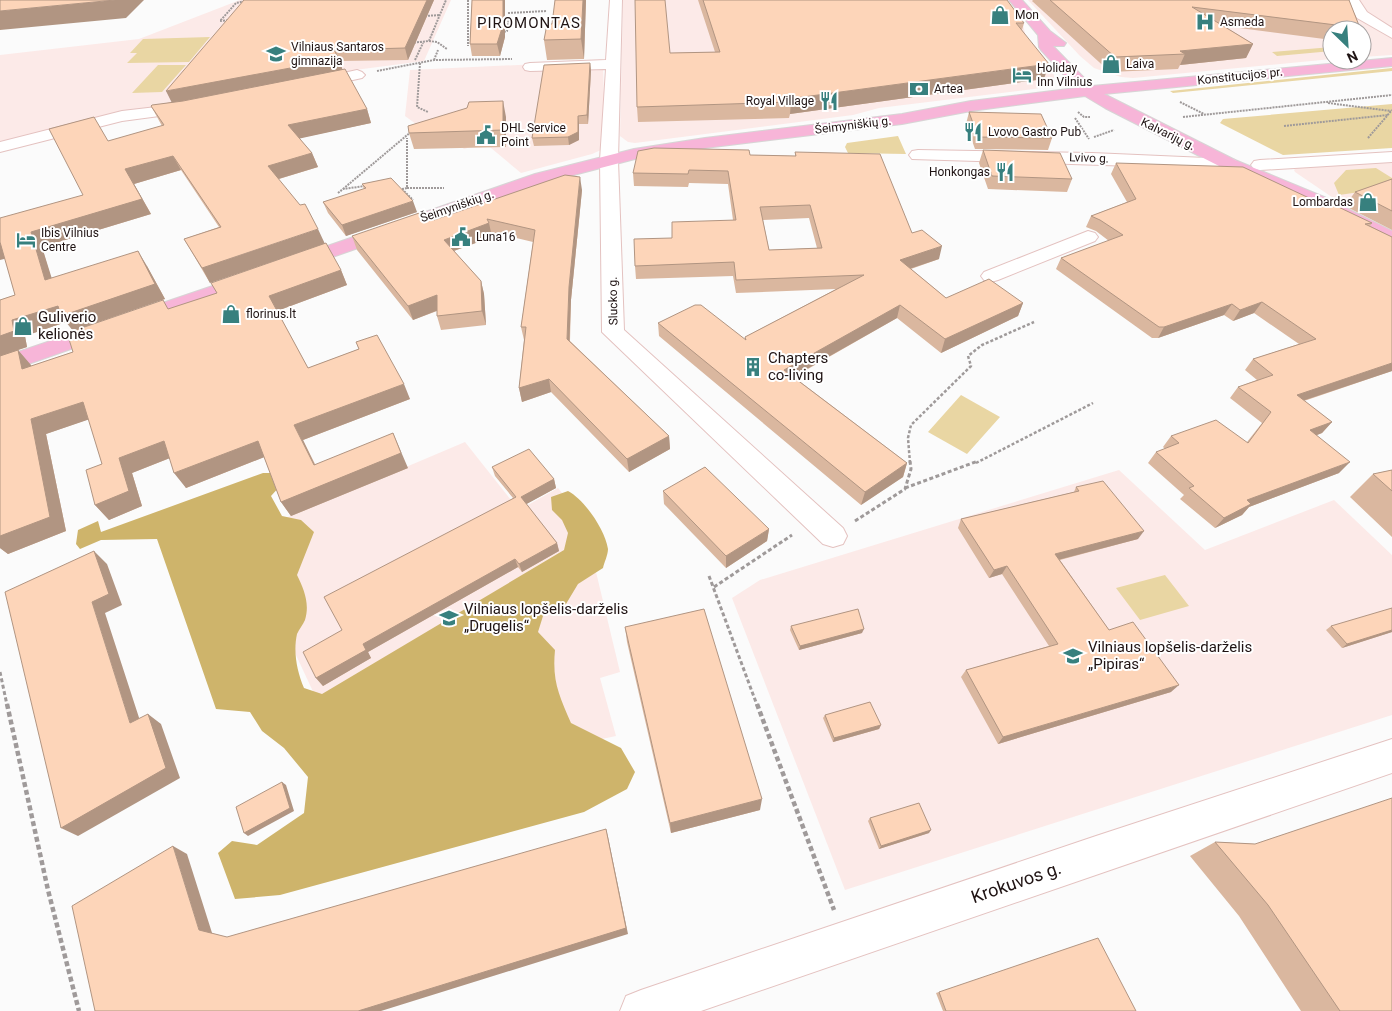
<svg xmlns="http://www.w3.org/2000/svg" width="1392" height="1011" viewBox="0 0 1392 1011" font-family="Roboto,sans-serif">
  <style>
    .built { fill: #fceae8 }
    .green { fill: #e9d6a3 }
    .forest { fill: #ceb46b }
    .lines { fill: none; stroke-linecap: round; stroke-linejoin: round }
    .minor-casing { stroke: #e4c2c0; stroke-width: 2 }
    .major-casing { stroke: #d7d5d5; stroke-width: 2 }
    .path-far3 { stroke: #9f9a9a; stroke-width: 2; stroke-dasharray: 2 1; stroke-linecap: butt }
    .path-far2 { stroke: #9f9a9a; stroke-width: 2.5; stroke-dasharray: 3 2; stroke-linecap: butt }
    .path-far1 { stroke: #9f9a9a; stroke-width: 3; stroke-dasharray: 4 2.5; stroke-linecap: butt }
    .path { stroke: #9f9a9a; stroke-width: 4.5; stroke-dasharray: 5 3; stroke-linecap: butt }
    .minor { fill: #fff; fill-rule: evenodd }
    .major { fill: #f7b5d8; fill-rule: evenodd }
    .wall { fill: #dab79f; fill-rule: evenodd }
    .shaded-wall { fill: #b19582 }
    .building { fill: #fdd5b9; stroke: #b19582; fill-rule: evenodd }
    .labels { text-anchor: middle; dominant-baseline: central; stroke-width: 4; stroke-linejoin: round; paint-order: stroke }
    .far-poi-label { font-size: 12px; fill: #1f1313; stroke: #fff; text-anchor: start }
    .far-street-label { font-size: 12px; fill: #1f1313; stroke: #fff }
    .far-quarter-label { font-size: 15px; letter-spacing: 1px; fill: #1f1313; stroke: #fff }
    .poi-label { font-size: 15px; fill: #1f1313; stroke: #fff; text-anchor: start }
    .near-street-label { font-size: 18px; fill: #1f1313; stroke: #fff }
  </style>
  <rect width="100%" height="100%" fill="#fbfbfb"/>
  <path class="built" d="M 240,0 L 451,0 L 424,61 L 355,70 L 188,103 L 130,110 L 0,143 L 0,55 L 139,39 Z
    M 623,0 L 1001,0 L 1023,25 L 1026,37 L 1054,75 L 1054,80 L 1044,87 L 1034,89 L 879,108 L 853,115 L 635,143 L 628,142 L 620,136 Z
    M 1028,0 L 1392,0 L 1392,55 L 1362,57 L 1362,30 L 1332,30 L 1332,59 L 1133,78 L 1121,77 L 1094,68 L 1080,56 Z
    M 603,61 L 605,145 L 601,150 L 592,154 L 521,173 L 485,143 L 464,149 L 458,144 L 431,135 L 405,116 L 410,70 Z
    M 1392,161 L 1392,229 L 1345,206 L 1295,172 L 1294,170 L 1296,168 Z
    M 465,442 L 519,510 L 558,488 L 604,546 L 596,572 L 620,672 L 600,678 L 616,736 L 359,790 L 281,623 L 262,528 Z
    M 1119,470 L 1205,550 L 1334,500 L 1392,555 L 1392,715 L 845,890 L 732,598 L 760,580 Z"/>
  <path class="green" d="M 210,37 L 189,62 L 127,63 L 137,53 L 130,53 L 143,39 Z
    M 1332,47 L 1332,51 L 1277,56 L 1272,52 Z
    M 158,65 L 186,65 L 162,92 L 132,93 Z
    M 1392,68 L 1392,71 L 1173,93 L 1170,91 Z
    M 1392,104 L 1392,148 L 1283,155 L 1220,123 L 1223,119 Z
    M 898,136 L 906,154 L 848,153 L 845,147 L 847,143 Z
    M 1376,168 L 1392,178 L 1392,194 L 1360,192 L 1339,195 L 1334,183 L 1346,170 Z
    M 961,395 L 1000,417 L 967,454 L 928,432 Z
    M 1165,575 L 1189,606 L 1140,620 L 1116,588 Z"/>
  <path class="forest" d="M 263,473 L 280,473 L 281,485 L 271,496 L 282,516 L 301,520 L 314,532 L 297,575 C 304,589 310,604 305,620 C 303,625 299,629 297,634 C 293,652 297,671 304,688 L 322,694 L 564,550 L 568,533 L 562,520 L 552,510 L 551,497 L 568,491 C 585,500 605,530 608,549 C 608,555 604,563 603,568 L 578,584 L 563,609 L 543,616 L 538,632 L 555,650 C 552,681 559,695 571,723 L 621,748 L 635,772 L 627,789 L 584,812 L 280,895 L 235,899 L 218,853 L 232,841 L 257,845 L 304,813 L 308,777 L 284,748 L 262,731 L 250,712 L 216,709 L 157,539 L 101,540 L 80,549 L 76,544 L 78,530 L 98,521 L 101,532 Z"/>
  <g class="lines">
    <g class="minor-casing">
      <path id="minor" d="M 610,0 L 622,0 L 618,160 L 624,330 L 843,528 L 847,536 L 843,544 L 833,547 L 823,544 L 602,332 L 600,160 L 606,69 L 530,71 L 525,70 L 523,67 L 525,64 L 530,63 L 606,60 Z
        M 1347,0 L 1359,0 L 1367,12 L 1392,28 L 1392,38 L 1357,18 Z
        M 357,70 L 362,72 L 365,75 L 362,78 L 312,89 L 307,87 L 304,84 L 307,81 Z
        M 191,103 L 197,105 L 199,108 L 197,111 L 122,121 L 0,152 L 0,142 L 122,111 Z
        M 918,150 L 1092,153 L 1229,159 L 1235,160 L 1238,164 L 1235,168 L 1229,169 L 912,159 L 909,155 L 912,151 Z
        M 1392,152 L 1392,162 L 1260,170 L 1254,169 L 1251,165 L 1254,161 L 1260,160 Z
        M 1088,231 L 1095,233 L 1098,237 L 1095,241 L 998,280 L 991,282 L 984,280 L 981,276 L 984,272 Z
        M 1392,739 L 1392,773 L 701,1011 L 620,1011 L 626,996 L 641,990 L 1096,836 Z"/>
    </g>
    <g class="major-casing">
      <path id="major" d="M 1009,0 L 1022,0 L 1050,31 L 1066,43 L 1064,46 L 1053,46 L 1092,86 L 1392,58 L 1392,66 L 1104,94 L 1235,160 L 1324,197 L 1392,231 L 1392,245 L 1385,243 L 1310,205 L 1223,168 L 1105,108 L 1085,96 L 971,111 L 902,124 L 705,148 L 635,159 L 547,182 L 301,268 L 294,270 L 287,268 L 284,264 L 287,260 L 535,174 L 634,149 L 705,138 L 902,114 L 971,101 L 1076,88 L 1041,50 L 1039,47 L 1038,35 Z
        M 251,273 L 258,275 L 261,279 L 258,283 L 0,374 L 0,358 Z"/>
    </g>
    <path class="path-far3" d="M 468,0 L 468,46
      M 508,13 L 547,11
      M 425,16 L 440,15
      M 231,20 L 220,21 L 236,3 L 246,1
      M 501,33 L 507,31 L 509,17
      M 429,41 L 437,42 L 447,49
      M 411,43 L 429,41 L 446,0
      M 415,60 L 423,43
      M 434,60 L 438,50
      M 420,63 L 417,107 L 428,112
      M 377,71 L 434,60 L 512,59
      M 1180,102 L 1204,114
      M 1328,103 L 1391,111
      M 1078,112 L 1084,117 L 1090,117
      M 1183,117 L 1392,95
      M 1075,118 L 1089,139
      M 1284,126 L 1388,115
      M 1094,137 L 1114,130
      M 1368,138 L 1392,110
      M 407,188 L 444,188
      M 343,189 L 412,131
      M 402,189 L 413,200
      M 402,189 L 407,188 L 407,138
      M 338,193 L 343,189 L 365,186"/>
    <path class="path-far2" d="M 910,463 L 908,438 L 911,425 L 971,366 L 968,356 L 982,345 L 1034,322
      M 976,463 L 1093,403"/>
    <path class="path-far1" d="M 905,488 L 978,461
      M 855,521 L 905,489 L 911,469 L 910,461
      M 709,576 L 757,705
      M 714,587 L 792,535
      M 0,672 L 7,705"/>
    <path class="path" d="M 7,704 L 48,890 L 79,1011
      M 757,704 L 834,910"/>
    <use href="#minor" class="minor"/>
    <use href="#major" class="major"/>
  </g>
  <path class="wall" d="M 244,0 L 434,0 L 408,60 L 340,61 L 342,70 L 367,109 L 371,123 L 299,138 L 312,153 L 318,167 L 279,179 L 210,283 L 184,239 L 219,227 L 181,170 L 134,184 L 151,214 L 42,247 L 51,278 L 147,266 L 165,299 L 66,322 L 25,336 L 27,347 L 18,350 L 31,366 L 73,352 L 169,309 L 341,270 L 347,285 L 277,311 L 308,368 L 359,349 L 356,342 L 410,399 L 303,440 L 315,464 L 408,468 L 291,516 L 281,502 L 264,457 L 186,488 L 170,458 L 132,473 L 142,506 L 109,520 L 95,505 L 102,464 L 89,419 L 46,434 L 66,531 L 8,554 L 0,548 L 0,300 L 15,295 L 5,259 L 83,195 L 162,126 L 151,106 L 172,102 Z
    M 472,0 L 505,0 L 505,37 L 500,56 L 472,56 L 470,44 Z
    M 586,0 L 584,59 L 547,60 L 544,40 L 552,24 Z
    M 698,0 L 1007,0 L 1024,23 L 1022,30 L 1044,79 L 790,114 L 789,118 L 638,122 L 637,107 L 670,53 L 715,52 Z
    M 1033,0 L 1349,0 L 1360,28 L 1359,30 L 1332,30 L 1332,40 L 1224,26 L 1253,44 L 1246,58 L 1180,65 L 1178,69 L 1110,72 L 1032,1 Z
    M 590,63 L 591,71 L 588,124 L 579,124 L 579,140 L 569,145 L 534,146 L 532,138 Z
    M 969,112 L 1052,138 L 1048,150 L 975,149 L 966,124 Z
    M 506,117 L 506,147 L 414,149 L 409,133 Z
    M 983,150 L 1072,179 L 1067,192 L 988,189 L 979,163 Z
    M 795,152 L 912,233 L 939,259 L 911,269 L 946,298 L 1023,303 L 1018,316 L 941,353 L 897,318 L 794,377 L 907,463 L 903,477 L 861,505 L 659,336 L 658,323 L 745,339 L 745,337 L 836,289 L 736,293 L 733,276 L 636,279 L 635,266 L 672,238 L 733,220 L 728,184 L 689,183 L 688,187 L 634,186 L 633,173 L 750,155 L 795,156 ZM 809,218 L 817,248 L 769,250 L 763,220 Z
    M 1116,163 L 1324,205 L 1372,223 L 1370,226 L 1392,237 L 1392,371 L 1304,401 L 1332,422 L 1322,433 L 1317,435 L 1339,473 L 1249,507 L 1242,515 L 1215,528 L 1180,499 L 1184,495 L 1148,463 L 1156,452 L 1165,449 L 1163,447 L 1171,436 L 1247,442 L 1262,423 L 1230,398 L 1238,387 L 1257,380 L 1245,370 L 1253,359 L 1299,344 L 1254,313 L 1233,321 L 1224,315 L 1158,338 L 1152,338 L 1056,269 L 1061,258 L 1109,241 L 1096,231 L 1086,227 L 1091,216 L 1127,202 L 1111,174 Z
    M 1392,179 L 1392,230 L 1345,206 L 1355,192 Z
    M 362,184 L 417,212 L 346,236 L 328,213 L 323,202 L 364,189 Z
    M 582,190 L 571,300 L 570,341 L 669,436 L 670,449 L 629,472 L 551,392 L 522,402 L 519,388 L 524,340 L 521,327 L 533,242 L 491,232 L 492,237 L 454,251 L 481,281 L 484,294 L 486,325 L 441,330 L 437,316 L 437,311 L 413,320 L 357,250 L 352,236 Z
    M 492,467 L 554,479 L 556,488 L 526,504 L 557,543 L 559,551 L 522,572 L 518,567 L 368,652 L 371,658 L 323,686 L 316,678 L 342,630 L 513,498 L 495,476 Z
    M 1392,470 L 1392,537 L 1350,497 L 1373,474 Z
    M 1076,487 L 1138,539 L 1060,560 L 1109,630 L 1171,692 L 998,744 L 961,677 L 966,670 L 1049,646 L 1002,574 L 989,578 L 958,528 L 961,519 L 1074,492 Z
    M 663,491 L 769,529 L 767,541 L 726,568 L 664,504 Z
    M 791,626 L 862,633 L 799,650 L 790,630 Z
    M 1331,626 L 1392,632 L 1342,648 L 1326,630 Z
    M 625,627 L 760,810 L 671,833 L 627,642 Z
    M 825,715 L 881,725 L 879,729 L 833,742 L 823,718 Z
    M 870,818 L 929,833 L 879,849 L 868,821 Z
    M 1215,842 L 1255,844 L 1392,1011 L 1301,1011 L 1239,916 L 1190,856 Z
    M 939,992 L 1136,1011 L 943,1011 L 936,993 Z"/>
  <path class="shaded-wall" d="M 115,0 L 144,0 L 126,18 L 0,30 L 0,11 Z
    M 427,0 L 434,0 L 408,60 L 405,48 Z
    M 503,0 L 505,0 L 505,37 L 500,56 L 497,44 Z
    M 583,0 L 586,0 L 584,59 L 581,39 Z
    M 1253,44 L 1246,58 L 1180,65 L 1185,54 L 1180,51 Z
    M 339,59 L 343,71 L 172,103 L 166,91 Z
    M 590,63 L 591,71 L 588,124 L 587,115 Z
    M 1049,64 L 1044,79 L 790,114 L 791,102 L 788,99 Z
    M 503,101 L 506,117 L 506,147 L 503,130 Z
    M 367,109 L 371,123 L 293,140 L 288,125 Z
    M 578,116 L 579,124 L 579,140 L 569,145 L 568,137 Z
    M 312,153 L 318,167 L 275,180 L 268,166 Z
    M 173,156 L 181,170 L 134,184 L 151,214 L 42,247 L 57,295 L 45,280 L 31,232 L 125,169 Z
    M 580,177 L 582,190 L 571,300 L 569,352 L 567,339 L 569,287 Z
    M 413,201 L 417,212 L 346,236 L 342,225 Z
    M 489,223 L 492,237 L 448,253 L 444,240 Z
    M 318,229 L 325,244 L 210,283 L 202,268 Z
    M 0,242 L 12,257 L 0,260 Z
    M 942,246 L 939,259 L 897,273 L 900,260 Z
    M 138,251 L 147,266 L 165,299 L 73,331 L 66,322 L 25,336 L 27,347 L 18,350 L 31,365 L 35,384 L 0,356 L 0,336 L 12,320 Z
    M 341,270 L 347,285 L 277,311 L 269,296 Z
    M 481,281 L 484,294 L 486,325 L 482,311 Z
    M 437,295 L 441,309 L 413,320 L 408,306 Z
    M 1262,302 L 1254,313 L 1233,321 L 1240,310 Z
    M 1023,303 L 1018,316 L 941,353 L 945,339 Z
    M 1232,304 L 1224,315 L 1158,338 L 1164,327 Z
    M 900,305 L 897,318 L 782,383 L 784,370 Z
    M 1392,363 L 1392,371 L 1287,406 L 1297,395 Z
    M 549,379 L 551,392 L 522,402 L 519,388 Z
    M 404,384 L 410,399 L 303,440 L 322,480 L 314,465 L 294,425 Z
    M 83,402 L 96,417 L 46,434 L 66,531 L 8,554 L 0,548 L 0,536 L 31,419 Z
    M 1332,422 L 1322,433 L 1301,441 L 1310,430 Z
    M 393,433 L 408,468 L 291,516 L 281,502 Z
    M 669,436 L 670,449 L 629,472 L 627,459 Z
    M 164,441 L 175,456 L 132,473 L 142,506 L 109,520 L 95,505 L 119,458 Z
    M 258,441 L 267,456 L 186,488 L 174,473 Z
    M 1350,462 L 1339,473 L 1249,507 L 1242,515 L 1215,528 L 1224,518 L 1247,500 Z
    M 907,463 L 903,477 L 861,505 L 865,492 Z
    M 554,479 L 556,488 L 523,506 L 521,497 Z
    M 769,529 L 767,541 L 726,568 L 726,556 Z
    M 1144,531 L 1138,539 L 1050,562 L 1055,554 Z
    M 557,543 L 559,551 L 522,572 L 519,564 Z
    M 94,551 L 107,564 L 122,605 L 105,613 L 144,733 L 130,723 L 92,602 Z
    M 515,559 L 518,567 L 368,652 L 371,658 L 323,686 L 316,678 L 363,644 Z
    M 1007,566 L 1002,574 L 989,578 L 994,570 Z
    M 864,629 L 862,633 L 799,650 L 800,646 Z
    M 1392,630 L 1392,632 L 1342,648 L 1347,644 Z
    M 1179,685 L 1171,692 L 998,744 L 1003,737 Z
    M 148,714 L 161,724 L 180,778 L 78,836 L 61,828 Z
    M 881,725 L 879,729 L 833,742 L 834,738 Z
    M 282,782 L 286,785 L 294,811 L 248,836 L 244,833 Z
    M 762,799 L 760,810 L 671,833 L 670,823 Z
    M 606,829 L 608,837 L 628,934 L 381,1011 L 358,1011 Z
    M 931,830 L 929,833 L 879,849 L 881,846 Z
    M 173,846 L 187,854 L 213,936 L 199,930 Z"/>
  <path class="building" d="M 0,0 L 115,0 L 0,11 Z
    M 244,0 L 427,0 L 405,48 L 334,50 L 339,59 L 166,91 Z
    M 472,0 L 503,0 L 503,25 L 497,44 L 470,44 Z
    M 555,0 L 583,0 L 581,39 L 544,40 L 547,24 L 552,24 Z
    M 635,0 L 665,0 L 670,53 L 720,52 L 703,0 L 1007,0 L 1024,23 L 1016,23 L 1049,64 L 788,99 L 791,102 L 637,107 Z
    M 1050,0 L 1349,0 L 1360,28 L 1192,7 L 1253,44 L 1180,51 L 1185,54 L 1115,57 Z
    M 590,63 L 587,115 L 578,116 L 578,132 L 568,137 L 532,138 L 544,65 Z
    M 345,69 L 367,109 L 288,125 L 312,153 L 268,166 L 300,205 L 305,204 L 318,229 L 202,268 L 184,239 L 221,227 L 173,156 L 125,169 L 142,199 L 31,232 L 45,280 L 138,251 L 155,284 L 61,316 L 58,306 L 12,320 L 14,331 L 0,336 L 0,300 L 15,295 L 0,242 L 0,218 L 83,195 L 49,129 L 94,117 L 108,141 L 164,125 L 151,106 L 152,105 L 183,101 Z
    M 503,101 L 503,130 L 409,133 L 408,126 L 467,108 L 469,102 Z
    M 969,112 L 1041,114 L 1052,138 L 978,137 Z
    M 654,148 L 749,150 L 750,155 L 796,156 L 795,152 L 880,154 L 912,233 L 922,230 L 942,246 L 900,260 L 946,298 L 989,279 L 1023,303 L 945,339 L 900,305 L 784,370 L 907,463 L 865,492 L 658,323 L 695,305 L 701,305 L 746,340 L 745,337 L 864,275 L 736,280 L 734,262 L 635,266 L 634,239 L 672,238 L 672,222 L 736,220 L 728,171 L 689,170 L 688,174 L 633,173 L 638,151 ZM 810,205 L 822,248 L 769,250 L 760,207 Z
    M 983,150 L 1060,153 L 1072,179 L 992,176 Z
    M 1116,163 L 1243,167 L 1324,205 L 1330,203 L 1372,223 L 1365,224 L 1392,237 L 1392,363 L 1297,395 L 1332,422 L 1310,430 L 1350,462 L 1247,500 L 1251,504 L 1224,518 L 1189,488 L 1194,486 L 1156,452 L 1179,443 L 1171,436 L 1216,420 L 1248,443 L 1271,412 L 1238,387 L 1273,375 L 1253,359 L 1316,339 L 1262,302 L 1240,310 L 1232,304 L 1164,327 L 1159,327 L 1061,258 L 1123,235 L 1100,220 L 1091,216 L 1136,199 Z
    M 565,175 L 580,177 L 569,287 L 567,339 L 669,436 L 627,459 L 549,379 L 519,388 L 526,327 L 521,327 L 535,230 L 487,219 L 489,223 L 444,240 L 481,281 L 482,311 L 437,316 L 437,295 L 408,306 L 352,236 L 425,211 L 434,220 Z
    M 391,178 L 413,201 L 342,225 L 323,202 L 366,188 L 362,184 Z
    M 1392,179 L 1392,211 L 1355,192 Z
    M 326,243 L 341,270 L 269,296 L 308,368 L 359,349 L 356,342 L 377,335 L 404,384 L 294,425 L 314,465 L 393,433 L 401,453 L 281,502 L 258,441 L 174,473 L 164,441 L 119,458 L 129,491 L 95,505 L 86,470 L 102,464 L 83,402 L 31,419 L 50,517 L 0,536 L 0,356 L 18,350 L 22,369 L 73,352 L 67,333 L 163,300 L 168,309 L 217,293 L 211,283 Z
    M 529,449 L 554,479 L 521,497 L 557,543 L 519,564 L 515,559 L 363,644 L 366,650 L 316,678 L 303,652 L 342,630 L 324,597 L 516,497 L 492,467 Z
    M 705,467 L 769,529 L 726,556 L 663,491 Z
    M 1392,470 L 1392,491 L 1373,474 Z
    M 1103,481 L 1144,531 L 1055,554 L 1109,630 L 1133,622 L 1179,685 L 1003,737 L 966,670 L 1058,644 L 1007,566 L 994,570 L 961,519 L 1079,491 L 1076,487 Z
    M 94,551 L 109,594 L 92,602 L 130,723 L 148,714 L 166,768 L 61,828 L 5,592 Z
    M 1392,608 L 1392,630 L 1347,644 L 1331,626 Z
    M 704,609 L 762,799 L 670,823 L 625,627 Z
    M 858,609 L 864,629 L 800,646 L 791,626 Z
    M 870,702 L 881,725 L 834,738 L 825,715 Z
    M 282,782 L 290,808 L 244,833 L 236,807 Z
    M 1392,798 L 1392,1011 L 1340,1011 L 1268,905 L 1215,842 L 1255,844 Z
    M 919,803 L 931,830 L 881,846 L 870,818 Z
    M 606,829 L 626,928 L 358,1011 L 95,1011 L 72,906 L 173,846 L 199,930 L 227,937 Z
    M 1098,938 L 1136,1011 L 946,1011 L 939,992 Z"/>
  <defs>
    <g id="shop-bare" transform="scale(1.5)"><path d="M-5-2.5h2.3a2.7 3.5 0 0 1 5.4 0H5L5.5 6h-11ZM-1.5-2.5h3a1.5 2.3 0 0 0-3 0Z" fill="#37807e" stroke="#fff" stroke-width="2.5" paint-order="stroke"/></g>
    <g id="hospital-bare" transform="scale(1.5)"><path d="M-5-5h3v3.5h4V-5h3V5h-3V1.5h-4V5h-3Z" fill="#37807e" stroke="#fff" stroke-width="2.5" paint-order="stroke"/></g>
    <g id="school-bare" transform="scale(1.5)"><path d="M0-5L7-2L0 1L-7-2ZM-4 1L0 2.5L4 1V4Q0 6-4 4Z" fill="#37807e" stroke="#fff" stroke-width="2.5" paint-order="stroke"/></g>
    <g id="hotel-bare" transform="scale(1.5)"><path d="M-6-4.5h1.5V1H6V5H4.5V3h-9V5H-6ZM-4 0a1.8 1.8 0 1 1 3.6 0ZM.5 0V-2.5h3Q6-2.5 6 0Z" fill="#37807e" stroke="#fff" stroke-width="2.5" paint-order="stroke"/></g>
    <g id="bank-bare" transform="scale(1.5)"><path d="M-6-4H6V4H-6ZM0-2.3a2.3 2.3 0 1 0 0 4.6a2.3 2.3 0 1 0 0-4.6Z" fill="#37807e" stroke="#fff" stroke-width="2.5" paint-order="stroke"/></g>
    <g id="restaurant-bare" transform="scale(1.5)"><path d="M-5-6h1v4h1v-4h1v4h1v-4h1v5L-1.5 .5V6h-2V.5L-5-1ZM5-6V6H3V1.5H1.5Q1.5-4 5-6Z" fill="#37807e" stroke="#fff" stroke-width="2.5" paint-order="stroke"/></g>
    <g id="civic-bare" transform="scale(1.5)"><path d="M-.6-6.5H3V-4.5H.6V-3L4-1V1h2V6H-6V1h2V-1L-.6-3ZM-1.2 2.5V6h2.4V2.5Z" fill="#37807e" stroke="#fff" stroke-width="2.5" paint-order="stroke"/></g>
    <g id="building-bare" transform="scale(1.5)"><path d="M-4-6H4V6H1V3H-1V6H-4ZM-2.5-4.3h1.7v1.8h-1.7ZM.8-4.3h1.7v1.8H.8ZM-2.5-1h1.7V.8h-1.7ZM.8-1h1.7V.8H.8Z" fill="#37807e" stroke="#fff" stroke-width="2.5" paint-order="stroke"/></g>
  </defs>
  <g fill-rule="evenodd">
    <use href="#shop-bare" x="1000" y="15"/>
    <use href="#hospital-bare" x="1205" y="22"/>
    <use href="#school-bare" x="276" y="54"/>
    <use href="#shop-bare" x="1111" y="64"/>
    <use href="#hotel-bare" x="1022" y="75"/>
    <use href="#bank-bare" x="919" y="89"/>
    <use href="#restaurant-bare" x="829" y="101"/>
    <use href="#restaurant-bare" x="973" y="132"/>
    <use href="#civic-bare" x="486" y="135"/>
    <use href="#restaurant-bare" x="1005" y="172"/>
    <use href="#shop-bare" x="1368" y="202"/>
    <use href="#civic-bare" x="461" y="237"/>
    <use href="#hotel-bare" x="26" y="240"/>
    <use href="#shop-bare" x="231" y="314"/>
    <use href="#shop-bare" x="23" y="326"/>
    <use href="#building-bare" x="753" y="367"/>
    <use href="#school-bare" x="449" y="618"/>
    <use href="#school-bare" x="1073" y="656"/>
  </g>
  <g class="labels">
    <g class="far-poi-label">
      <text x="1015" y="15">Mon</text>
      <text x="1220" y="22">Asmeda</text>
      <text x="291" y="47">Vilniaus Santaros<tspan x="291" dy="14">gimnazija</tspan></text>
      <text x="1126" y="64">Laiva</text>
      <text x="1037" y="68">Holiday<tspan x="1037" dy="14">Inn Vilnius</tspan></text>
      <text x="934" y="89">Artea</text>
      <text x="814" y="101" text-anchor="end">Royal Village</text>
      <text x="501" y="128">DHL Service<tspan x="501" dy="14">Point</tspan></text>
      <text x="988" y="132">Lvovo Gastro Pub</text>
      <text x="990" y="172" text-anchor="end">Honkongas</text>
      <text x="1353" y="202" text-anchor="end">Lombardas</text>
      <text x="41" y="233">Ibis Vilnius<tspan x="41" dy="14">Centre</tspan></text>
      <text x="476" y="237">Luna16</text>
      <text x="246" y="314">florinus.lt</text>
    </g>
    <g class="far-street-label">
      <text transform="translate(1240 76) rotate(-6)">Konstitucijos pr.</text>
      <text transform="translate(853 125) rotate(-7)">Šeimyniškių g.</text>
      <text transform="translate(1168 134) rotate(26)">Kalvarijų g.</text>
      <text transform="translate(1089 158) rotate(2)">Lvivo g.</text>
      <text transform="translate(457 206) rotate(-19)">Šeimyniškių g.</text>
      <text transform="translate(613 301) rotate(-91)">Slucko g.</text>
    </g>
    <g class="far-quarter-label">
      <text x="529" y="23">PIROMONTAS</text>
    </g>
    <g class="poi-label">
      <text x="38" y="317">Guliverio<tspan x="38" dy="17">kelionės</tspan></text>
      <text x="768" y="358">Chapters<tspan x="768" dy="17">co-living</tspan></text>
      <text x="464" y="609">Vilniaus lopšelis-darželis<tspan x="464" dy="17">„Drugelis“</tspan></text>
      <text x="1088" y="647">Vilniaus lopšelis-darželis<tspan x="1088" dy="17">„Pipiras“</tspan></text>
    </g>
    <g class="near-street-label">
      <text transform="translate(1016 882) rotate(-19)">Krokuvos g.</text>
    </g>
  </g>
  <g transform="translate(1347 45) rotate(155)"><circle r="24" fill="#ffffff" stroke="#a5a1a1"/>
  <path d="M0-4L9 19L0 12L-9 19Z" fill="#37807e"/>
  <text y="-8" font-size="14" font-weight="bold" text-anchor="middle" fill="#1f1313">N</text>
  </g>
</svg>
